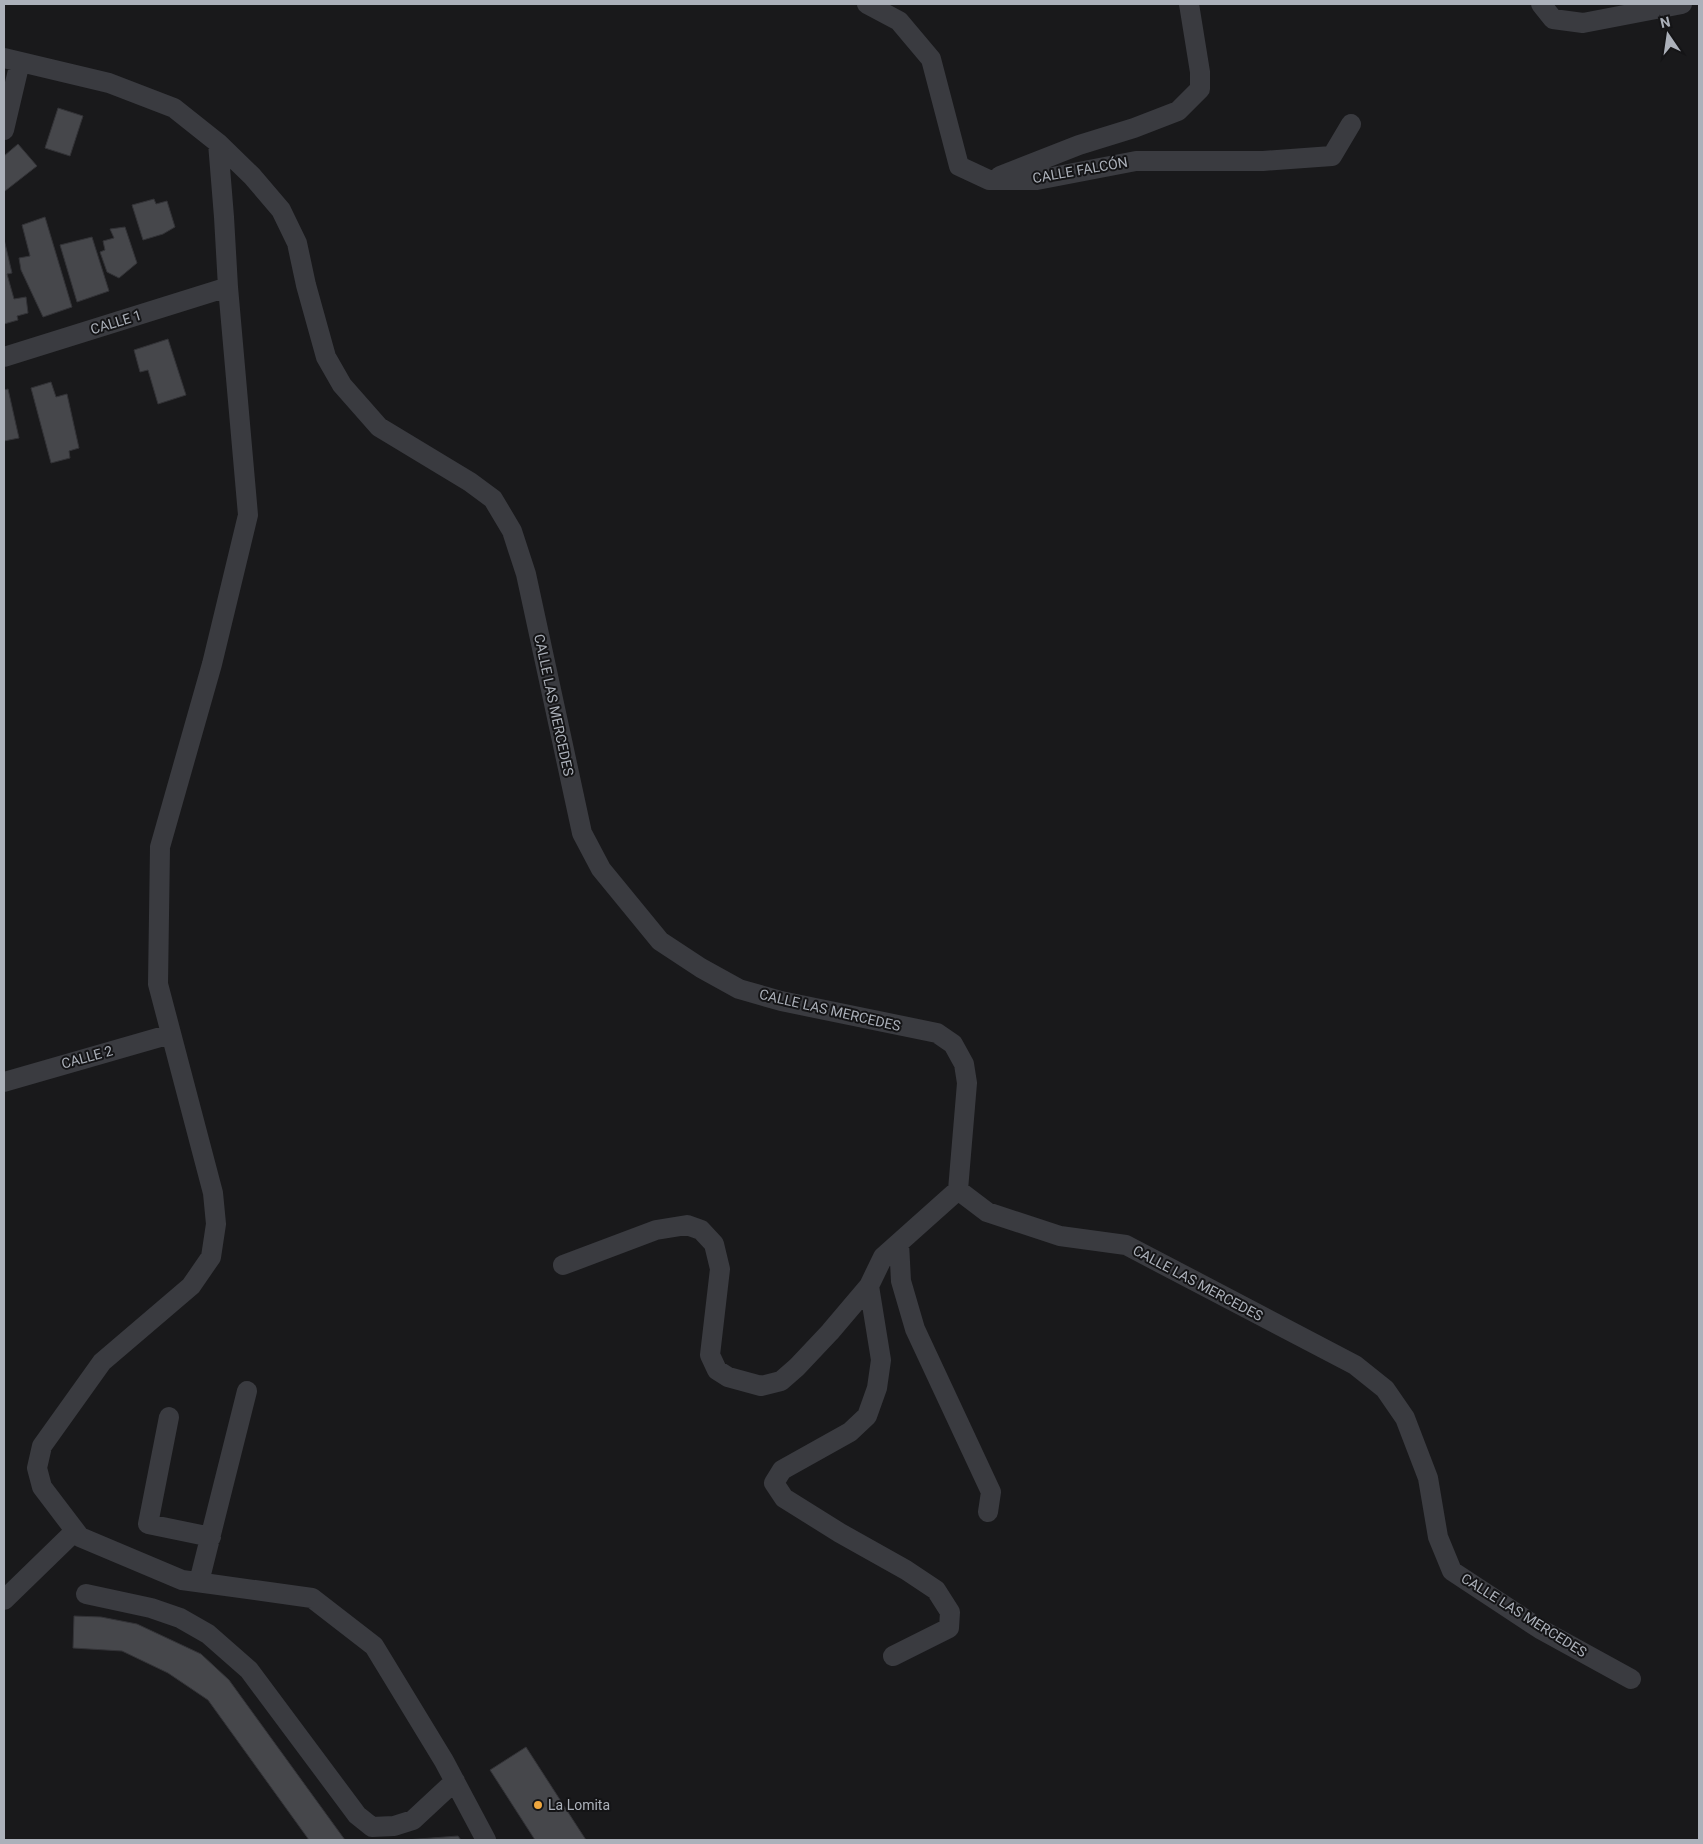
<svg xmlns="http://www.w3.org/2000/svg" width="1703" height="1844" viewBox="0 0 1703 1844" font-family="Roboto,sans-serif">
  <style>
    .building { fill: #46474b; stroke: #333337 }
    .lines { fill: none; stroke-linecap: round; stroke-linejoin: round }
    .minor { stroke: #3a3b40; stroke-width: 20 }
    .poi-dot { fill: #eea63e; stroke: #141416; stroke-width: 2 }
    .labels { text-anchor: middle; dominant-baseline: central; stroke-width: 4; stroke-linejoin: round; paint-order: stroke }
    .street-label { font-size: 14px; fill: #acb1ba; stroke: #141416 }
    .poi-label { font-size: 14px; fill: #acb1ba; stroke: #141416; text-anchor: start }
  </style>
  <rect width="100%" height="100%" fill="#19191b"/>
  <path class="building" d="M 58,108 L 83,116 L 70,156 L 45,148 Z
    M 18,144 L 37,166 L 5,191 L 4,189 L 4,156 Z
    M 154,199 L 156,204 L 167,201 L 175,227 L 163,234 L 143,240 L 132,205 Z
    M 45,217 L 72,307 L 43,317 L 21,270 L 19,258 L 30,256 L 22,225 Z
    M 125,227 L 137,263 L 119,278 L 107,272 L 100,252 L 105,250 L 103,241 L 114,238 L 110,229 Z
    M 92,237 L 109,291 L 77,302 L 60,245 Z
    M 4,239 L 12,273 L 7,274 L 14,299 L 26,297 L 28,313 L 17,316 L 18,320 L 4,324 Z
    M 168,339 L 186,395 L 158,404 L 148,370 L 140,372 L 134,350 Z
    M 51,382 L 56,397 L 67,394 L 79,448 L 69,451 L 70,458 L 51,463 L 31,388 Z
    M 8,389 L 19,438 L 4,441 L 4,390 Z
    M 74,1616 L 101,1617 L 137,1624 L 201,1654 L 229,1680 L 345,1840 L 309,1840 L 208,1700 L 168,1673 L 122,1651 L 73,1648 Z
    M 526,1747 L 586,1840 L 535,1840 L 490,1770 Z
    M 458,1836 L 461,1840 L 405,1840 Z"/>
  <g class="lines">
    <path class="minor" d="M 867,4 L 899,21 L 931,59 L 959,166 L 989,180 L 1037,180 L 1136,161 L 1263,161 L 1332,156 L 1351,124
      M 1541,4 L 1553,19 L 1583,23 L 1682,4
      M 4,58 L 109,83 L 174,108 L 218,143 L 252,176 L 281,210 L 297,243 L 306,285 L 326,357 L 342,385 L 379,427 L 470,482 L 493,499 L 512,531 L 526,574 L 582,833 L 601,869 L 660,941 L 701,968 L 739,989 L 781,1001 L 937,1033 L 953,1044 L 964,1064 L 967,1083 L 958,1190 L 987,1212 L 1060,1236 L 1126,1245 L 1355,1365 L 1385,1389 L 1405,1418 L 1428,1478 L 1438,1537 L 1452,1571 L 1540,1629 L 1631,1679
      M 4,130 L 20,62
      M 218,143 L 224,217 L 228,287 L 248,515 L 212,664 L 160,847 L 158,984 L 213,1193 L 216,1224 L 211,1257 L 191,1286 L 102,1362 L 42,1446 L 37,1468 L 42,1487 L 80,1537 L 182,1580 L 312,1598 L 374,1646 L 444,1761 L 486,1840
      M 1000,176 L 1079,145 L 1134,128 L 1178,111 L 1200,89 L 1200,72 L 1189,4
      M 4,357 L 228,287
      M 4,1082 L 171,1034
      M 899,1243 L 901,1281 L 915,1329 L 991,1492 L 988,1512
      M 563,1265 L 656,1230 L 687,1225 L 701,1230 L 714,1244 L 720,1269 L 710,1355 L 717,1370 L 728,1377 L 761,1386 L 781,1381 L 797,1367 L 830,1332 L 869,1286 L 883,1257 L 958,1190
      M 869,1286 L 881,1360 L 877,1388 L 867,1416 L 850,1432 L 782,1470 L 774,1483 L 784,1498 L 840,1533 L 906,1570 L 936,1590 L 950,1612 L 949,1628 L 893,1656
      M 169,1417 L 148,1524 L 211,1537
      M 199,1582 L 247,1391
      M 86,1594 L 151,1608 L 180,1618 L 208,1634 L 249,1670 L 357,1815 L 372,1827 L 394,1826 L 413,1820 L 455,1781
      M 4,1600 L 75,1531"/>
  </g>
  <circle class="poi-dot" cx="538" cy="1805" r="5"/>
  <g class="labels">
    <g class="street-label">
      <text transform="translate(1080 170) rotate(-10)">CALLE FALCÓN</text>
      <text transform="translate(116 322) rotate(-17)">CALLE 1</text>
      <text transform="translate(554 705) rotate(78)">CALLE LAS MERCEDES</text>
      <text transform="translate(830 1010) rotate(13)">CALLE LAS MERCEDES</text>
      <text transform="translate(87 1057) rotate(-15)">CALLE 2</text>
      <text transform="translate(1198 1283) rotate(28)">CALLE LAS MERCEDES</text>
      <text transform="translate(1524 1615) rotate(32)">CALLE LAS MERCEDES</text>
    </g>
    <g class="poi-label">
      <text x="548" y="1805">La Lomita</text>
    </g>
  </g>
  <rect width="1703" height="1844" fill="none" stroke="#acb1ba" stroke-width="10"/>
  <g transform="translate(1668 35) rotate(347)" stroke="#141416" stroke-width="4" paint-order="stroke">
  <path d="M0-4L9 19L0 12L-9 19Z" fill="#acb1ba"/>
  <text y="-8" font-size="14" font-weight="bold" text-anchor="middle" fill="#acb1ba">N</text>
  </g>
</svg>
